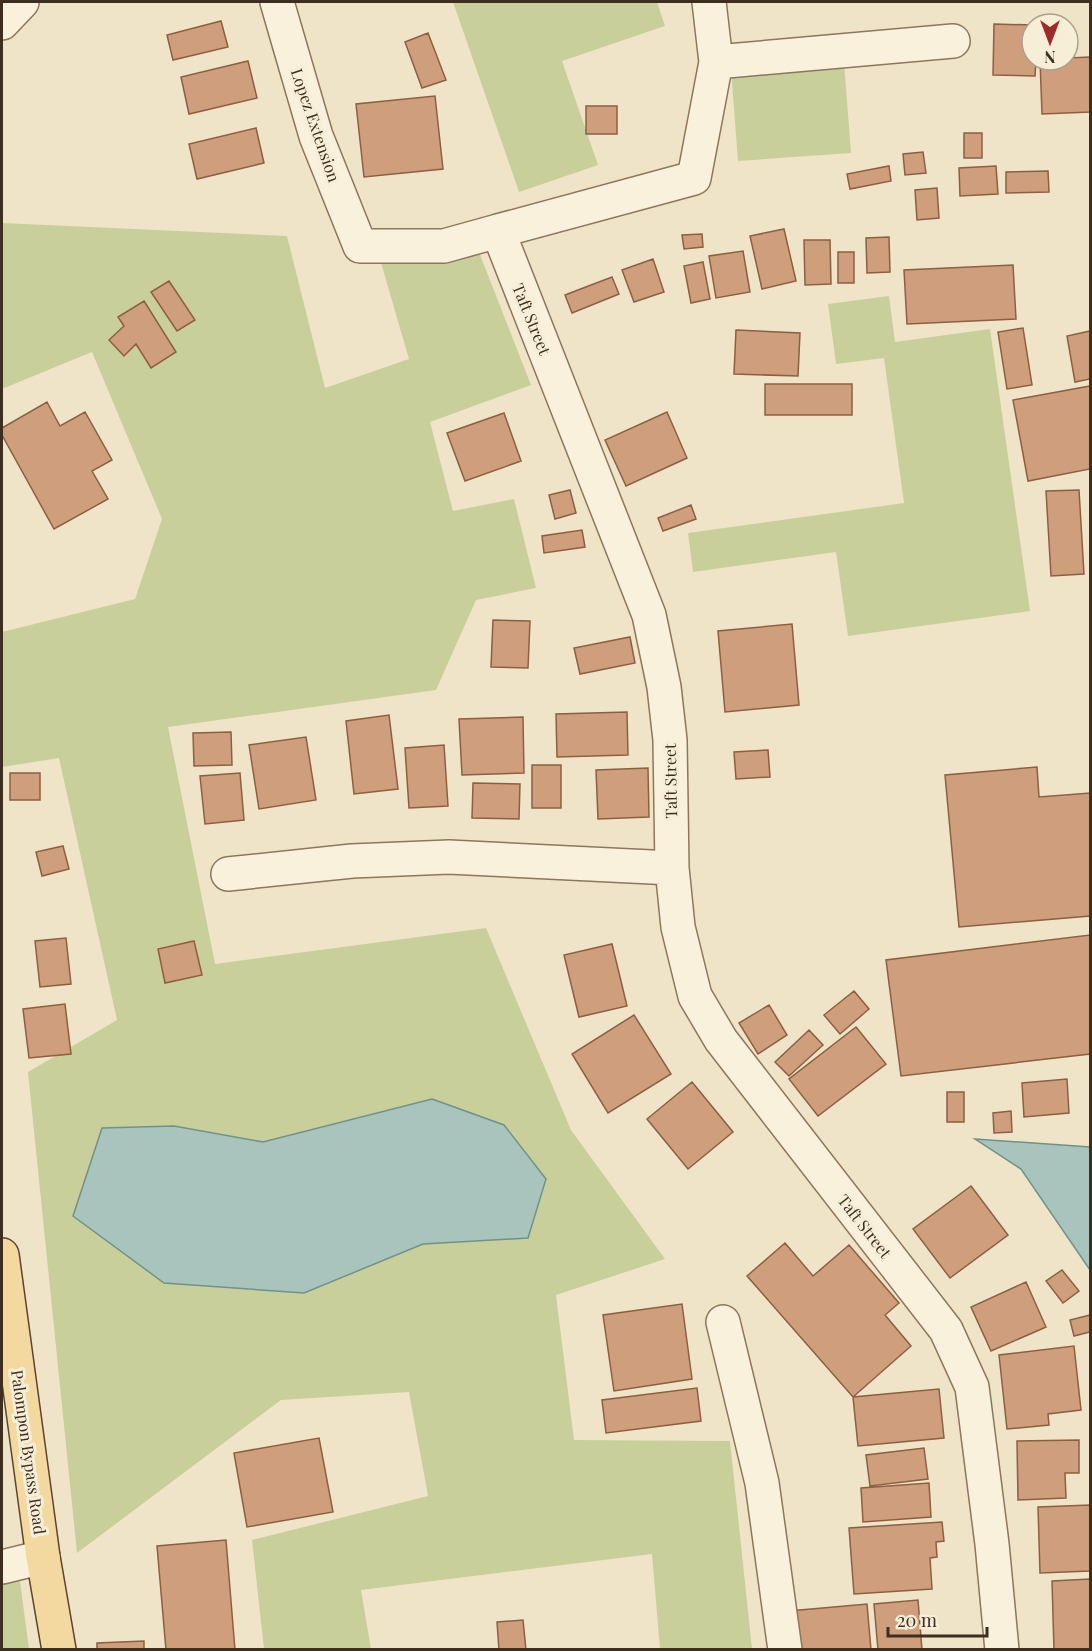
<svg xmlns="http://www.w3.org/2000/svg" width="1092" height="1651" viewBox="0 0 1092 1651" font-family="'Playfair Display',serif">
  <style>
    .green { fill: #c9cf9b; fill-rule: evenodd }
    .water { fill: #a9c4bc; stroke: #6f938a; stroke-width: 1.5 }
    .building { fill: #cf9f7d; stroke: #8d5f41; stroke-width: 1.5 }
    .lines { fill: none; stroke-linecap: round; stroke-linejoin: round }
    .street-casing { stroke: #8d765c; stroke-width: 36 }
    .primary-casing { stroke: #5b4430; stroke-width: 36 }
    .street { stroke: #faf1dc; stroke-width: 33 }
    .primary { stroke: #f3d9a0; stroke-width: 33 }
    .labels { text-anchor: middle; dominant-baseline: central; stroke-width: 6; stroke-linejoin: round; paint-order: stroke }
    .street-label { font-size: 16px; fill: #3d2e20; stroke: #f7eed8 }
  </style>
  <rect width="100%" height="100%" fill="#f0e4c8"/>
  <path class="green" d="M 453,2 L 657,2 L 665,26 L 562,61 L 598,165 L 519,192 Z
    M 844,62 L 851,153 L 738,161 L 731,71 Z
    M 2,223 L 287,236 L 325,388 L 409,359 L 379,256 L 477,247 L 531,385 L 430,422 L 453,511 L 514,499 L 536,588 L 476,600 L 436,690 L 168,727 L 215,964 L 486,928 L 571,1130 L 665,1259 L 556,1295 L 574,1440 L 730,1441 L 752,1649 L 660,1649 L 652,1554 L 361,1590 L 371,1649 L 264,1649 L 252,1540 L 428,1496 L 409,1392 L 281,1400 L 77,1553 L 28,1072 L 117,1020 L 59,758 L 2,767 L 2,632 L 135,599 L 162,519 L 92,352 L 2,389 ZM 174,1126 L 263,1142 L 528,1238 L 423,1244 L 304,1293 Z
    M 889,296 L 895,342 L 990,329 L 1030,611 L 848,636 L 836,552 L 693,572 L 688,533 L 904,503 L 884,358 L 836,364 L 828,304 Z
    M 20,1581 L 29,1649 L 2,1649 L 2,1584 Z"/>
  <path class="water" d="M 432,1099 L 504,1125 L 546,1179 L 528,1238 L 423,1244 L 304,1293 L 164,1283 L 73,1216 L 102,1128 L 174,1126 L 263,1142 Z
    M 975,1139 L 1090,1147 L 1090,1270 L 1021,1169 Z"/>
  <path class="building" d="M 221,21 L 228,47 L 173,60 L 167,35 Z
    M 994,24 L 1032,25 L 1032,60 L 1036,60 L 1035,76 L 993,75 Z
    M 428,33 L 446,80 L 422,88 L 405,42 Z
    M 1090,57 L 1090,112 L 1042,114 L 1040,60 L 1068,60 L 1068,58 Z
    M 248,61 L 257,98 L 189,114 L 181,77 Z
    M 435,96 L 443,169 L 364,177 L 356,104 Z
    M 586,106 L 617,106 L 617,134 L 586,134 Z
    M 256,128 L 264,163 L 197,179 L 189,144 Z
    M 964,133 L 982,133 L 982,158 L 964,158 Z
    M 923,152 L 926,173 L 905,175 L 903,154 Z
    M 889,166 L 891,181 L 850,189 L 847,174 Z
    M 996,166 L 998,194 L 960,196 L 959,168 Z
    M 1048,171 L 1049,192 L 1006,193 L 1006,172 Z
    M 937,188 L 939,218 L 917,220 L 915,190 Z
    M 784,229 L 796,281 L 762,289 L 750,236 Z
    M 702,234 L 703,247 L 684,249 L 682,235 Z
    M 889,237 L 890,272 L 867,273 L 866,238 Z
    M 804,240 L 830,240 L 831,284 L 805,285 Z
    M 743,251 L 750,292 L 716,298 L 709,256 Z
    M 838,252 L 854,252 L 854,283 L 838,283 Z
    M 653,259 L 664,292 L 634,302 L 622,270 Z
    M 703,262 L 710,299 L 691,303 L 684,266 Z
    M 1013,265 L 1016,319 L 907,324 L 904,270 Z
    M 612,277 L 619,294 L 572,313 L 565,295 Z
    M 169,281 L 195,320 L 177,331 L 151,292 Z
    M 144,301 L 176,352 L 151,368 L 136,344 L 124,356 L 109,340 L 124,326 L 118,317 Z
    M 1023,328 L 1032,385 L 1007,389 L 998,332 Z
    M 736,330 L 800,333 L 798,376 L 734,374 Z
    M 1090,331 L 1090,379 L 1075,382 L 1067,336 Z
    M 765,384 L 852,384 L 852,415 L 765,415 Z
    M 1090,386 L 1090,469 L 1028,481 L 1013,400 Z
    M 47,402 L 60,426 L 85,412 L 112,460 L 92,471 L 108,499 L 54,529 L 2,435 L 2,428 Z
    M 667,412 L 687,458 L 626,486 L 605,440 Z
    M 504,413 L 521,461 L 465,481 L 447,433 Z
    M 570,490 L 576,513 L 555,519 L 549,495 Z
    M 1079,490 L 1084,574 L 1051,576 L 1046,491 Z
    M 691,505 L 696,519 L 663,531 L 658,518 Z
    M 582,530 L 585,547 L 544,553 L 542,536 Z
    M 493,620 L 530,621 L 528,668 L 491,667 Z
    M 792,624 L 799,705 L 725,712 L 718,631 Z
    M 630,637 L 635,663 L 580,674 L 574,648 Z
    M 627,712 L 628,755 L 557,757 L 556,714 Z
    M 389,715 L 398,789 L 354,794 L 346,721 Z
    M 523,717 L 524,773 L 462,775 L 459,719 Z
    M 231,732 L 232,765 L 194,766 L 193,733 Z
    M 306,737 L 316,800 L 259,809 L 249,745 Z
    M 444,745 L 448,806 L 409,808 L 405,748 Z
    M 768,750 L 770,777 L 736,779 L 734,752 Z
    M 532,765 L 561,765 L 561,808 L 532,808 Z
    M 1037,767 L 1039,797 L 1090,793 L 1090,916 L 959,927 L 945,775 Z
    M 648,768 L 649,817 L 598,819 L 596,770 Z
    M 10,773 L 40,773 L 40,800 L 10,800 Z
    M 240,773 L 244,820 L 205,824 L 200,776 Z
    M 473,783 L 520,784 L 519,819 L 472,818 Z
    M 63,846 L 69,869 L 42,876 L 36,852 Z
    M 1090,935 L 1090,1054 L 901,1076 L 886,960 Z
    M 66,938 L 71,984 L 40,987 L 35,941 Z
    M 194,941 L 202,975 L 165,983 L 158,949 Z
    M 612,944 L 627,1006 L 579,1017 L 564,955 Z
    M 854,991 L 869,1009 L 840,1034 L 824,1015 Z
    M 65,1004 L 71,1054 L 29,1058 L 23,1009 Z
    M 769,1005 L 787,1035 L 758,1054 L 739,1023 Z
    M 634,1015 L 671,1074 L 608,1113 L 572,1054 Z
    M 856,1027 L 886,1064 L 818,1116 L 789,1079 Z
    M 809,1030 L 823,1045 L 789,1076 L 775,1062 Z
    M 1067,1079 L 1069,1113 L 1024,1117 L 1022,1083 Z
    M 692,1082 L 733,1132 L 688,1169 L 647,1119 Z
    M 947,1092 L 964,1092 L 964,1122 L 947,1122 Z
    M 1011,1111 L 1012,1132 L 994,1133 L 993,1113 Z
    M 971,1186 L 1008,1235 L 950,1278 L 913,1229 Z
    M 785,1243 L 813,1276 L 849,1245 L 899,1303 L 885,1315 L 911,1346 L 853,1397 L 747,1276 Z
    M 1062,1270 L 1079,1291 L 1063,1303 L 1046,1281 Z
    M 1026,1282 L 1046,1327 L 991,1351 L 971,1307 Z
    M 682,1304 L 692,1379 L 614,1391 L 603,1315 Z
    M 1090,1315 L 1090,1332 L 1074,1336 L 1070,1320 Z
    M 1074,1346 L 1081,1410 L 1048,1414 L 1049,1425 L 1007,1429 L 999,1355 Z
    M 697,1388 L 701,1421 L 606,1433 L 602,1400 Z
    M 939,1389 L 944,1438 L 858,1446 L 853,1397 Z
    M 319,1438 L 333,1512 L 247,1527 L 234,1453 Z
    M 1079,1440 L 1079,1473 L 1065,1473 L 1066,1498 L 1018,1500 L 1017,1441 Z
    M 924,1448 L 928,1479 L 870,1486 L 866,1455 Z
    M 929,1483 L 931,1517 L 863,1522 L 861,1488 Z
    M 1090,1505 L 1090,1571 L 1040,1573 L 1038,1507 Z
    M 942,1522 L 944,1541 L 936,1542 L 937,1557 L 930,1558 L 932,1589 L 854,1594 L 849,1528 Z
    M 226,1540 L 235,1650 L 166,1650 L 157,1546 Z
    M 1090,1579 L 1090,1650 L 1054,1650 L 1052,1581 Z
    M 918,1600 L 922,1650 L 878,1650 L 874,1604 Z
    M 867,1604 L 871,1650 L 792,1650 L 789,1611 Z
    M 523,1620 L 526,1650 L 499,1650 L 497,1622 Z
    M 144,1641 L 144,1650 L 97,1650 L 97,1643 Z"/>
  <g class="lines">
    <g class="street-casing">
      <path id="street" d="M 277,2 L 316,136 L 360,246 L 444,246 L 498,231
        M 709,2 L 716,62 L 694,178 L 498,231 L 649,615 L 664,687 L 670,740 L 672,868 L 678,927 L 695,996 L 721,1040 L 946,1330 L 972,1387 L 992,1544 L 1002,1650
        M 2,23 L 22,2
        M 716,62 L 953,41
        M 228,874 L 352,861 L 449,857 L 672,868
        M 723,1322 L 762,1483 L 785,1650
        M 2,1567 L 43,1557"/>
    </g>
    <g class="primary-casing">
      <path id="primary" d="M 2,1255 L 43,1557 L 59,1650"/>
    </g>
    <use href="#street" class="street"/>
    <use href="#primary" class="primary"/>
  </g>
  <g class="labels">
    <g class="street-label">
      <text transform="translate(316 125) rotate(71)">Lopez Extension</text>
      <text transform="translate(532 319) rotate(68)">Taft Street</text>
      <text transform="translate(670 781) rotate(-91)">Taft Street</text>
      <text transform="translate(865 1226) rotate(52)">Taft Street</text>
      <text transform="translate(29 1452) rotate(82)">Palompon Bypass Road</text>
    </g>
  </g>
  <rect width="1092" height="1651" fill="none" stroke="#3d2e20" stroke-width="6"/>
  <g transform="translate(1050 42) rotate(180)"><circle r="28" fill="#f7eed8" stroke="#ada18e" stroke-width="1.5"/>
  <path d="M0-4.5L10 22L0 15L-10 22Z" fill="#9e2a2b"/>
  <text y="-9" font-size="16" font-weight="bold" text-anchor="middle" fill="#3d2e20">N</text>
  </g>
  <path d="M888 1627v9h99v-9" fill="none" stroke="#3d2e20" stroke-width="3"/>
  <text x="897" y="1627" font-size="18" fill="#3d2e20" stroke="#f7eed8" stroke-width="4.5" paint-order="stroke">20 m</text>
</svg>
